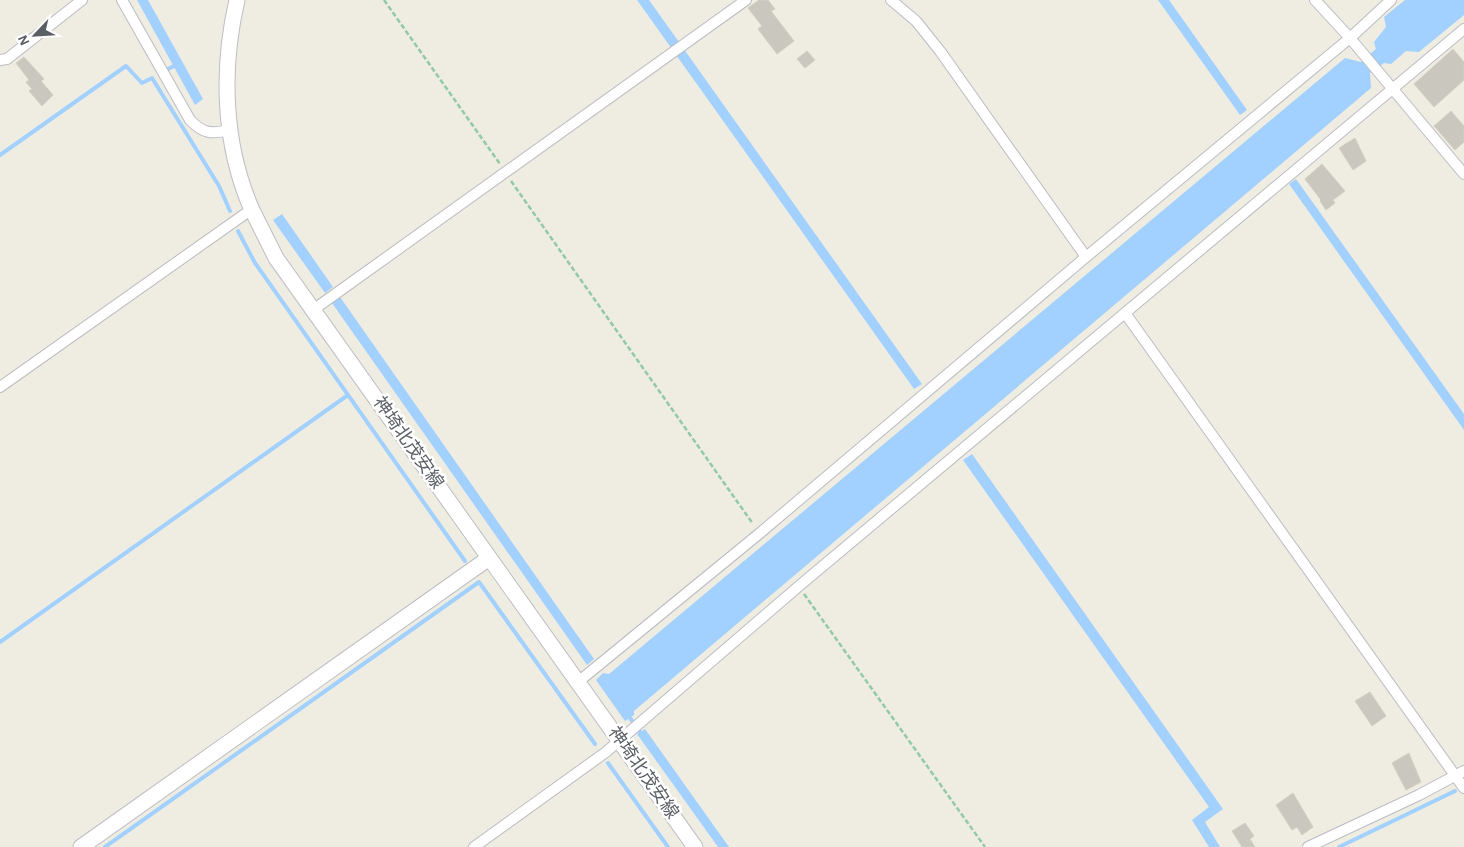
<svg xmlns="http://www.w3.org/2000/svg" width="1464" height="847" viewBox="0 0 1464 847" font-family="'Alegreya Sans','Noto Sans JP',sans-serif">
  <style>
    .water { fill: #a2d0ff }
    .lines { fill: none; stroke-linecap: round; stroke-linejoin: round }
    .stream { stroke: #a2d0ff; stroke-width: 4 }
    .building { fill: #cac7bf; stroke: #d4cfc0 }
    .street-casing { stroke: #babcc3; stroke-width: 12 }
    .secondary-casing { stroke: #bbbec5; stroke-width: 17 }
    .path { stroke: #92c9a6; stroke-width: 2.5; stroke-dasharray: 5 2.5; stroke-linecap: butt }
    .street { stroke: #fff; stroke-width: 10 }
    .secondary { stroke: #fff; stroke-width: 15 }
    .labels { text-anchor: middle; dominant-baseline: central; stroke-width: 5; stroke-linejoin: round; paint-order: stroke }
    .street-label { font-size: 18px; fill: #5a5e65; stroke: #fff }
  </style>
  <rect width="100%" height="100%" fill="#efede2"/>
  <path class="water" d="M 137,0 L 148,0 L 203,99 L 195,105 Z
    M 637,0 L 649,0 L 922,384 L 914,389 Z
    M 1158,0 L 1169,0 L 1247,110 L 1240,115 Z
    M 1405,0 L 1464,0 L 1464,15 L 1419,52 L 1406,51 L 1391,64 L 1384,63 L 1370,73 L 1371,88 L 634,711 L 634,715 L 625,721 L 596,680 L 603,673 L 609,674 L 1345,58 L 1361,62 L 1376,49 L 1374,42 L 1386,27 L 1384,17 Z
    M 1296,179 L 1464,414 L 1464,430 L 1289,184 Z
    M 282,214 L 333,287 L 325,293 L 273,220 Z
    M 340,297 L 594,659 L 587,665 L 332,303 Z
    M 972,454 L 1223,809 L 1205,822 L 1220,847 L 1209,847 L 1192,820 L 1209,807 L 963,460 Z
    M 645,729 L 729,847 L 718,847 L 637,734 Z"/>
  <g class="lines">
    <path class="stream" d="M 168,69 L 176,65
      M 0,155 L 126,66 L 142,83 L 152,78 L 219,186 L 230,211
      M 238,231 L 255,263 L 465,561
      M 0,642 L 348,395
      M 628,715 L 643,736
      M 608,763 L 668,847
      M 105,847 L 479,582 L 595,744
      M 1339,847 L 1455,791"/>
  </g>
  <path class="building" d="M 759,0 L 768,0 L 775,9 L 771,11 L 794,41 L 777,54 L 758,29 L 762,26 L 748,8 Z
    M 1453,49 L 1464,62 L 1464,80 L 1434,107 L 1414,84 Z
    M 807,51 L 815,60 L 805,68 L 797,59 Z
    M 24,57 L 44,79 L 41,81 L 53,95 L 42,106 L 29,91 L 32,89 L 26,82 L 29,80 L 16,63 Z
    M 1451,111 L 1464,126 L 1464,142 L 1455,150 L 1434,126 Z
    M 1355,138 L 1366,161 L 1353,170 L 1339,148 Z
    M 1322,164 L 1345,191 L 1333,200 L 1335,203 L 1326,210 L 1320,201 L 1321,200 L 1305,179 Z
    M 1370,692 L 1386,716 L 1372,726 L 1355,701 Z
    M 1409,753 L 1421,782 L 1406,790 L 1392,763 Z
    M 1293,793 L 1313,827 L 1302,835 L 1297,827 L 1292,830 L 1276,805 Z
    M 1245,823 L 1254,836 L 1250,839 L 1255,847 L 1242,847 L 1232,831 Z"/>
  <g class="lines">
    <g class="street-casing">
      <path id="street" d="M 122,0 L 190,120 C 203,134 212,134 230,130
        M 891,0 L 916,21 L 940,51 L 1086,257
        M 1315,0 L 1350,38 L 1464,174
        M 0,60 L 7,59 L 82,0
        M 313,310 L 746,0
        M 1125,313 L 1464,788
        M 0,387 L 252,209
        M 578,682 L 760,533 L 1086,257 L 1350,38 L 1391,0
        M 474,847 L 606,752 L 799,586 L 1464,29
        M 1308,847 L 1419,795 L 1464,771"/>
    </g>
    <g class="secondary-casing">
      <path id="secondary" d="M 237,0 C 221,69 223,144 252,210 C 260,226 268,242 276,258 L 695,847
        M 81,847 L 489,558"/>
    </g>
    <path class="path" d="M 384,0 L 500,164
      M 511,181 L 753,524
      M 804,594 L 985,847"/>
    <use href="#street" class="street"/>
    <use href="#secondary" class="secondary"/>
  </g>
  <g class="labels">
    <g class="street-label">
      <text transform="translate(408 443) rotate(55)">神埼北茂安線</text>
      <text transform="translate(643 773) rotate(55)">神埼北茂安線</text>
    </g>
  </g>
  <g transform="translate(35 35) rotate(245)" stroke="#ffffff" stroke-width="4" paint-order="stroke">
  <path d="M0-4L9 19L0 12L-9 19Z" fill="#5a5e65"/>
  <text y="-8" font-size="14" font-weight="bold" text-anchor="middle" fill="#5a5e65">N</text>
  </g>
</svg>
